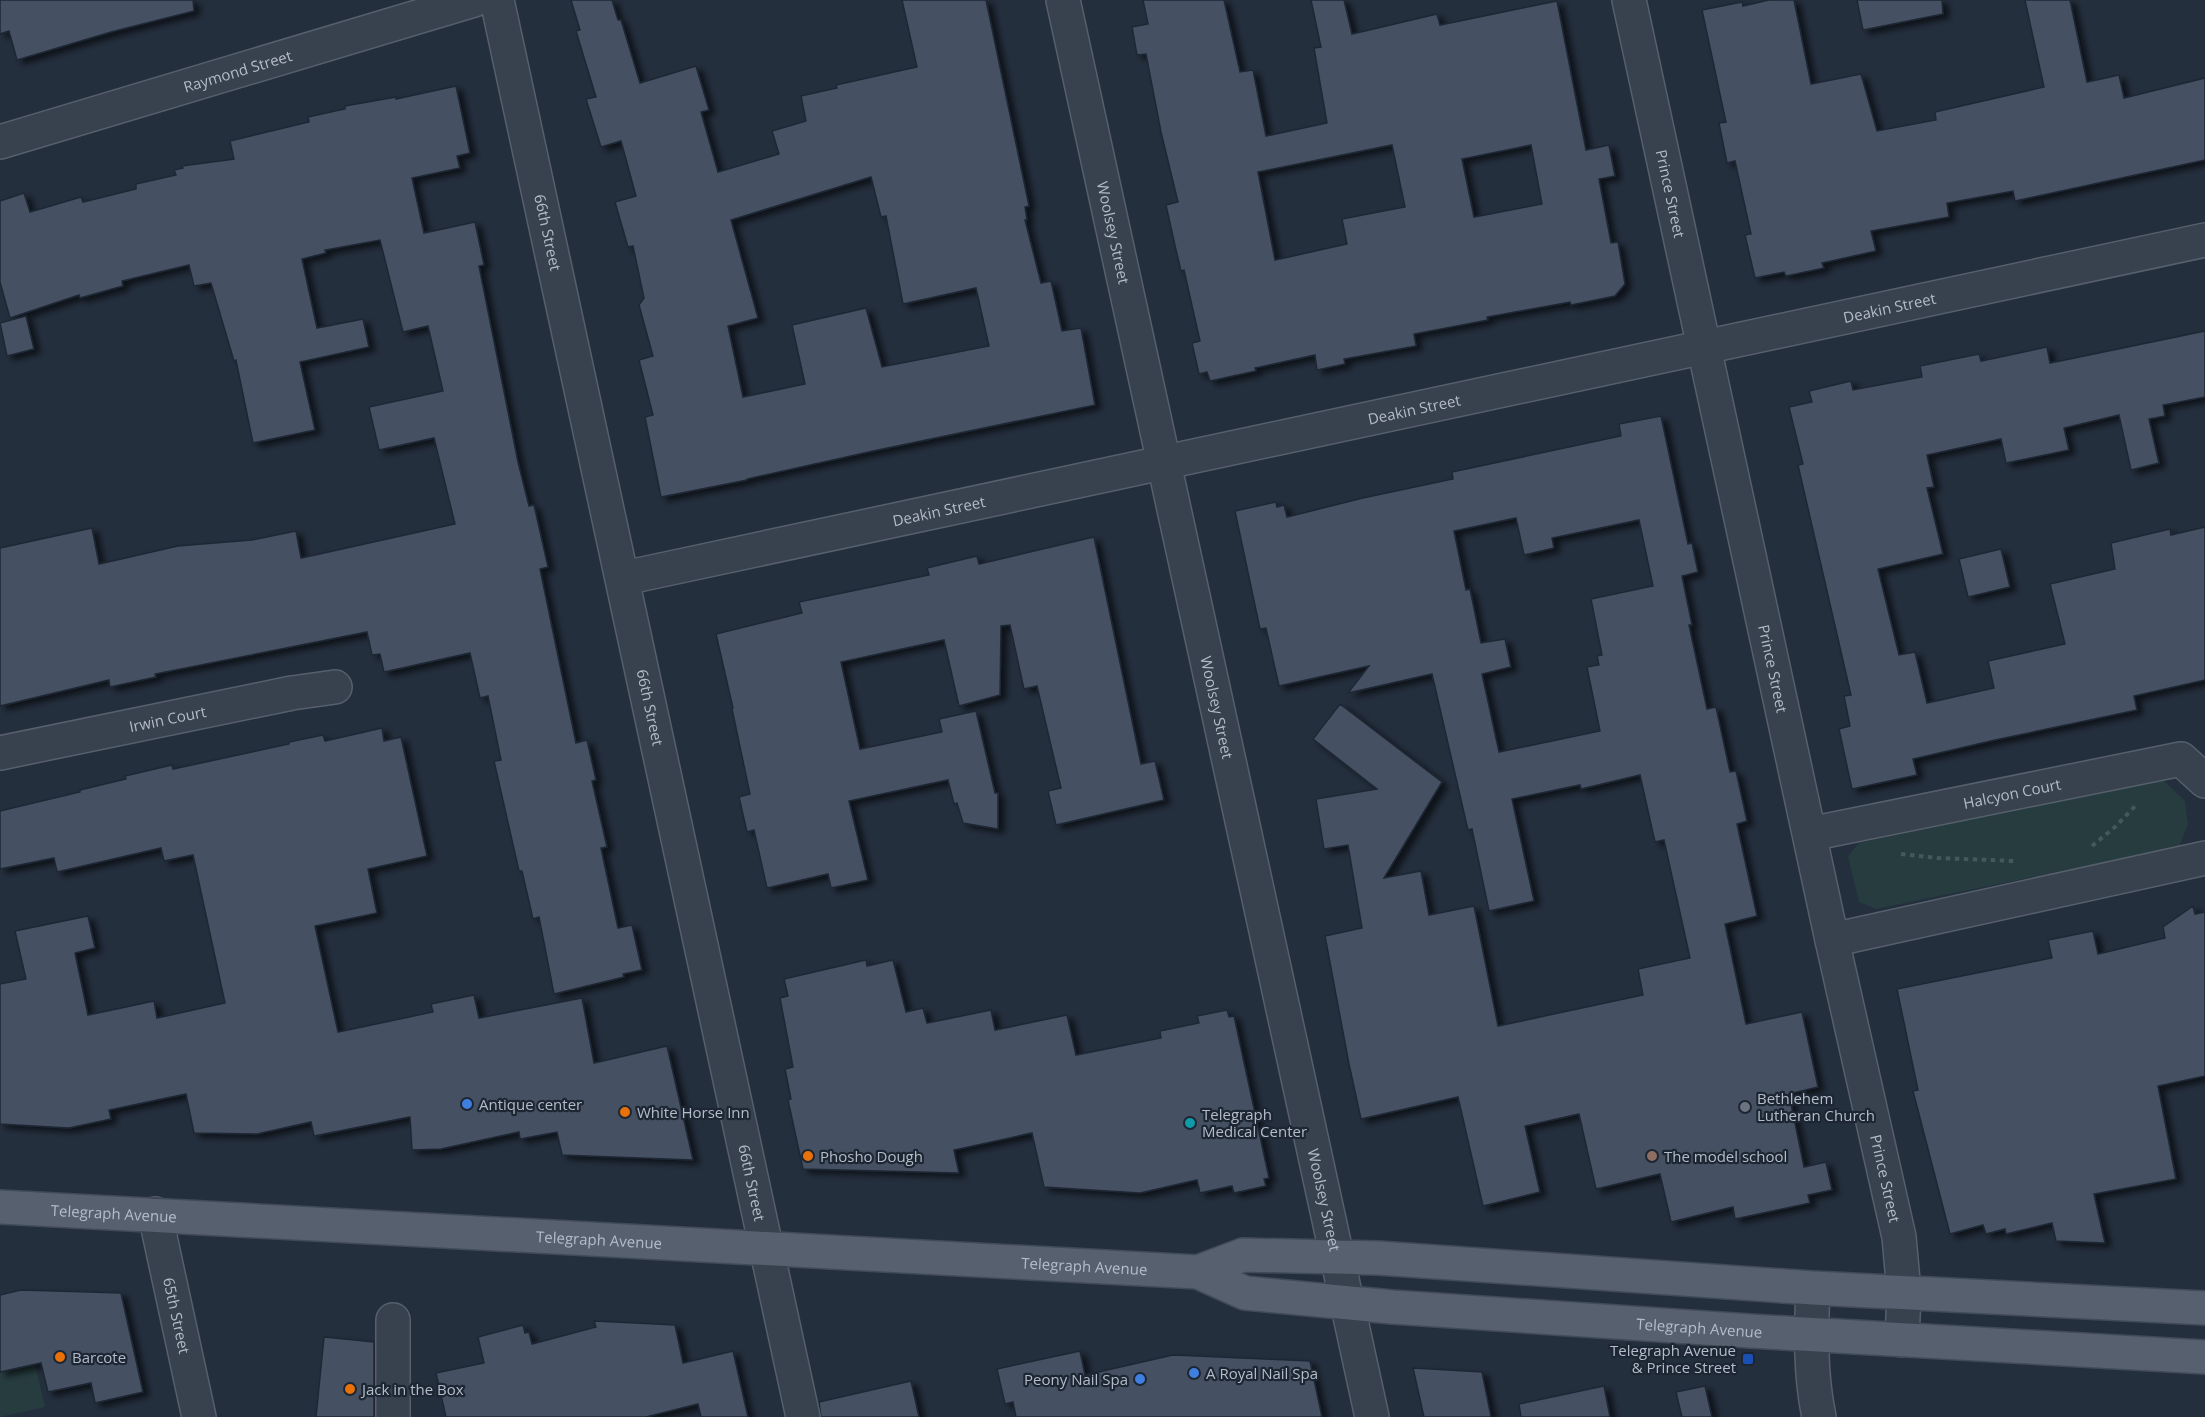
<svg xmlns="http://www.w3.org/2000/svg" width="2205" height="1417" viewBox="0 0 2205 1417" font-family="'Open Sans',sans-serif">
  <style>
    .green { fill: #263c3f }
    .building { fill: #455162; stroke: #1f2835; stroke-width: 1.5; fill-rule: evenodd; filter: url(#shadow) }
    .lines { fill: none; stroke-linecap: round; stroke-linejoin: round }
    .minor-casing { stroke: #565f6c; stroke-width: 36 }
    .major-casing { stroke: #414a57; stroke-width: 36 }
    .path { stroke: #44595c; stroke-width: 4; stroke-dasharray: 4.5 4.5; stroke-linecap: butt }
    .minor { stroke: #38414e; stroke-width: 33 }
    .major { stroke: #56606e; stroke-width: 33 }
    .shop-dot { fill: #3f7fe0; stroke: #1d2633; stroke-width: 2 }
    .worship-dot { fill: #6b7280; stroke: #1d2633; stroke-width: 2 }
    .food-dot { fill: #e8710a; stroke: #1d2633; stroke-width: 2 }
    .culture-dot { fill: #0f9aa8; stroke: #1d2633; stroke-width: 2 }
    .education-dot { fill: #8d6e63; stroke: #1d2633; stroke-width: 2 }
    .transit-dot { fill: #1a4fb4; stroke: #1d2633; stroke-width: 2 }
    .labels { text-anchor: middle; dominant-baseline: central; stroke-width: 4.5; stroke-linejoin: round; paint-order: stroke }
    .street-label { font-size: 15px; fill: #b4bcc9; stroke: #1d2633 }
    .poi-label { font-size: 15px; fill: #b4bcc9; stroke: #1d2633; text-anchor: start }
  </style>
  <defs>
    <filter id="shadow"><feDropShadow dx="6" dy="4" stdDeviation="3" flood-color="#0009"/></filter>
  </defs>
  <rect width="100%" height="100%" fill="#242f3e"/>
  <path class="green" d="M 2161,778 L 2185,801 L 2188,824 L 2179,847 L 1876,909 L 1859,902 L 1848,856 L 1859,843 Z
    M 35,1364 L 45,1407 L 0,1417 L 0,1372 Z"/>
  <path class="building" d="M 0,0 L 193,0 L 194,11 L 111,32 L 17,60 L 9,31 L 0,34 Z
    M 571,0 L 612,0 L 618,20 L 621,20 L 640,83 L 696,66 L 709,110 L 701,112 L 718,172 L 779,154 L 772,131 L 806,121 L 801,96 L 837,88 L 836,85 L 917,67 L 902,0 L 986,0 L 1029,206 L 1025,207 L 1027,220 L 1025,220 L 1041,283 L 1051,281 L 1062,331 L 1081,328 L 1095,405 L 873,451 L 747,479 L 747,480 L 661,497 L 645,417 L 653,415 L 639,360 L 653,356 L 639,305 L 644,298 L 633,246 L 628,247 L 615,202 L 636,196 L 621,141 L 601,147 L 586,99 L 596,97 L 576,31 L 580,30 ZM 871,177 L 881,217 L 886,216 L 903,304 L 976,288 L 989,346 L 882,367 L 866,308 L 792,325 L 805,384 L 743,397 L 728,326 L 758,318 L 731,220 Z
    M 1143,0 L 1224,0 L 1240,72 L 1253,70 L 1266,136 L 1327,123 L 1314,48 L 1321,47 L 1311,0 L 1344,0 L 1352,34 L 1437,14 L 1440,25 L 1557,1 L 1586,150 L 1609,145 L 1615,176 L 1599,179 L 1611,243 L 1618,242 L 1625,284 L 1615,296 L 1571,305 L 1570,302 L 1487,317 L 1488,320 L 1414,334 L 1416,346 L 1344,359 L 1345,364 L 1317,370 L 1315,355 L 1255,368 L 1256,371 L 1210,381 L 1207,372 L 1199,374 L 1192,343 L 1200,341 L 1184,270 L 1181,271 L 1176,250 L 1166,205 L 1178,202 L 1161,132 L 1146,54 L 1137,55 L 1132,27 L 1148,24 ZM 1392,145 L 1405,207 L 1342,219 L 1347,244 L 1275,260 L 1258,172 ZM 1531,145 L 1542,204 L 1474,217 L 1462,159 Z
    M 1769,0 L 1794,0 L 1811,84 L 1861,74 L 1877,131 L 1936,120 L 1935,112 L 2044,87 L 2025,0 L 2070,0 L 2087,82 L 2119,75 L 2124,98 L 2205,78 L 2205,160 L 2015,201 L 2013,191 L 1947,203 L 1949,217 L 1871,231 L 1876,251 L 1822,263 L 1824,268 L 1786,276 L 1784,272 L 1755,278 L 1745,235 L 1751,234 L 1735,161 L 1727,163 L 1719,123 L 1726,122 L 1702,10 L 1742,2 L 1743,6 Z
    M 1857,0 L 1942,0 L 1943,14 L 1863,30 Z
    M 456,86 L 470,153 L 457,156 L 460,168 L 412,178 L 424,233 L 475,222 L 484,265 L 479,266 L 518,462 L 529,506 L 534,505 L 548,567 L 540,569 L 576,743 L 587,740 L 596,780 L 592,781 L 607,847 L 601,848 L 618,928 L 632,925 L 642,970 L 623,974 L 624,977 L 554,994 L 539,917 L 533,919 L 522,871 L 519,871 L 494,761 L 501,760 L 488,696 L 480,698 L 470,653 L 384,672 L 380,654 L 372,655 L 367,632 L 155,674 L 156,677 L 110,687 L 109,680 L 0,706 L 0,548 L 92,528 L 99,564 L 178,546 L 252,540 L 296,531 L 301,558 L 455,524 L 434,438 L 379,450 L 369,407 L 443,391 L 428,326 L 403,332 L 380,240 L 325,250 L 326,253 L 302,259 L 317,328 L 363,319 L 369,347 L 300,362 L 315,430 L 253,443 L 236,360 L 234,361 L 211,283 L 194,286 L 189,265 L 122,281 L 123,286 L 80,298 L 79,295 L 10,318 L 0,282 L 0,201 L 24,193 L 30,212 L 81,197 L 83,202 L 136,189 L 136,184 L 176,175 L 174,170 L 183,168 L 182,166 L 234,159 L 230,141 L 309,122 L 308,117 L 345,109 L 345,106 L 396,97 L 396,99 Z
    M 26,316 L 34,349 L 7,356 L 0,323 Z
    M 2205,331 L 2205,397 L 2163,405 L 2165,416 L 2149,419 L 2159,463 L 2131,470 L 2119,415 L 2064,428 L 2069,450 L 2006,463 L 2001,439 L 1927,455 L 1934,487 L 1927,488 L 1943,554 L 1878,569 L 1899,655 L 1915,652 L 1927,703 L 1994,688 L 1988,661 L 2065,644 L 2050,584 L 2115,569 L 2111,543 L 2170,529 L 2171,535 L 2205,527 L 2205,680 L 2134,696 L 2137,710 L 1995,740 L 1913,759 L 1917,775 L 1852,789 L 1839,729 L 1850,726 L 1844,696 L 1851,695 L 1798,465 L 1803,464 L 1789,407 L 1812,402 L 1809,391 L 1851,381 L 1853,390 L 1922,377 L 1920,366 L 1979,354 L 1981,361 L 2047,347 L 2050,363 Z
    M 1661,416 L 1688,544 L 1692,543 L 1698,572 L 1682,576 L 1692,625 L 1689,625 L 1707,709 L 1716,707 L 1730,772 L 1736,771 L 1747,821 L 1737,824 L 1757,916 L 1725,924 L 1746,1024 L 1802,1012 L 1818,1087 L 1789,1094 L 1804,1167 L 1826,1162 L 1832,1190 L 1808,1195 L 1810,1203 L 1735,1219 L 1733,1207 L 1671,1222 L 1660,1174 L 1596,1189 L 1579,1114 L 1525,1126 L 1540,1192 L 1483,1206 L 1458,1097 L 1361,1119 L 1349,1064 L 1325,936 L 1362,928 L 1348,845 L 1324,849 L 1316,799 L 1377,789 L 1313,739 L 1340,704 L 1442,782 L 1384,878 L 1421,871 L 1429,915 L 1474,906 L 1498,1026 L 1643,995 L 1638,969 L 1690,958 L 1664,840 L 1655,842 L 1640,775 L 1581,789 L 1580,785 L 1512,799 L 1534,901 L 1489,911 L 1472,829 L 1468,830 L 1432,674 L 1348,693 L 1369,666 L 1279,686 L 1266,628 L 1260,629 L 1235,511 L 1276,502 L 1277,507 L 1284,505 L 1287,517 L 1363,498 L 1453,479 L 1452,472 L 1621,436 L 1619,424 ZM 1516,518 L 1524,555 L 1554,548 L 1552,538 L 1639,520 L 1653,586 L 1591,599 L 1602,655 L 1597,656 L 1599,665 L 1587,667 L 1600,731 L 1499,752 L 1482,674 L 1511,667 L 1505,639 L 1481,643 L 1470,589 L 1466,590 L 1454,531 Z
    M 1094,537 L 1141,764 L 1155,761 L 1164,800 L 1056,825 L 1048,791 L 1061,788 L 1037,686 L 1024,689 L 1010,625 L 1001,626 L 1000,695 L 959,706 L 944,640 L 841,662 L 860,749 L 942,732 L 939,719 L 976,711 L 995,793 L 998,793 L 998,829 L 963,823 L 957,803 L 954,804 L 948,780 L 849,801 L 868,880 L 831,888 L 828,874 L 767,888 L 754,830 L 747,832 L 739,797 L 750,794 L 732,709 L 733,708 L 716,634 L 802,613 L 799,602 L 929,575 L 927,568 L 977,556 L 979,564 Z
    M 2001,549 L 2010,587 L 1968,597 L 1959,559 Z
    M 382,728 L 384,741 L 401,737 L 427,856 L 368,869 L 377,913 L 315,926 L 338,1032 L 433,1012 L 431,1004 L 474,995 L 479,1018 L 582,998 L 594,1063 L 667,1046 L 693,1160 L 562,1155 L 557,1132 L 520,1139 L 519,1132 L 441,1149 L 412,1150 L 410,1117 L 314,1136 L 311,1122 L 257,1134 L 194,1133 L 186,1094 L 109,1110 L 111,1119 L 69,1128 L 0,1124 L 0,984 L 26,979 L 15,931 L 88,916 L 95,948 L 75,953 L 88,1015 L 154,1001 L 157,1018 L 225,1003 L 193,855 L 164,861 L 161,848 L 57,872 L 54,858 L 0,869 L 0,811 L 80,792 L 80,790 L 126,779 L 125,776 L 172,765 L 173,769 L 289,744 L 289,742 L 323,735 L 325,741 Z
    M 2193,906 L 2195,914 L 2205,912 L 2205,1076 L 2158,1086 L 2176,1179 L 2094,1194 L 2105,1243 L 2056,1241 L 2052,1223 L 2006,1234 L 2005,1229 L 1986,1234 L 1983,1225 L 1950,1234 L 1913,1091 L 1918,1090 L 1897,989 L 2052,958 L 2048,940 L 2093,931 L 2098,954 L 2165,938 L 2163,927 Z
    M 866,960 L 867,966 L 893,960 L 906,1012 L 923,1008 L 927,1023 L 991,1010 L 995,1030 L 1067,1015 L 1076,1055 L 1161,1038 L 1160,1031 L 1199,1023 L 1197,1016 L 1227,1010 L 1229,1017 L 1234,1016 L 1269,1178 L 1264,1179 L 1266,1186 L 1234,1193 L 1232,1186 L 1200,1193 L 1197,1180 L 1140,1193 L 1044,1187 L 1032,1133 L 954,1150 L 959,1173 L 803,1169 L 788,1100 L 791,1099 L 785,1069 L 793,1067 L 780,998 L 788,996 L 784,979 Z
    M 21,1290 L 121,1293 L 143,1392 L 95,1403 L 91,1383 L 48,1392 L 41,1363 L 0,1372 L 0,1295 Z
    M 594,1321 L 675,1325 L 683,1363 L 733,1351 L 748,1417 L 701,1417 L 698,1404 L 646,1417 L 446,1417 L 436,1373 L 484,1363 L 478,1337 L 523,1325 L 525,1333 L 529,1332 L 532,1344 L 596,1327 Z
    M 324,1337 L 374,1342 L 374,1417 L 316,1417 Z
    M 1080,1351 L 1085,1375 L 1173,1355 L 1310,1361 L 1322,1417 L 1016,1417 L 1013,1402 L 1005,1404 L 997,1369 Z
    M 1413,1368 L 1482,1372 L 1491,1417 L 1424,1417 Z
    M 911,1381 L 919,1417 L 821,1417 L 819,1402 Z
    M 1604,1386 L 1610,1417 L 1521,1417 L 1519,1404 Z
    M 1705,1386 L 1712,1417 L 1682,1417 L 1676,1392 Z"/>
  <g class="lines">
    <g class="minor-casing">
      <g id="minor">
        <path id="s1" d="M 497,0 C 602,472 700,945 803,1417"/>
        <path id="s2" d="M 1063,0 L 1372,1417"/>
        <path id="s3" d="M 1629,0 L 1832,940 L 1899,1237 L 1904,1292 L 1902,1340"/>
        <path id="s4" d="M 0,142 L 474,0"/>
        <path id="s5" d="M 624,578 L 2205,240"/>
        <path id="s6" d="M 0,753 L 292,693 L 335,687"/>
        <path id="s7" d="M 1810,834 L 2181,759 L 2205,781"/>
        <path d="M 1832,940 L 2205,858"/>
        <path id="s8" d="M 155,1214 L 199,1417"/>
        <path d="M 1813,1288 C 1811,1331 1810,1374 1819,1417"/>
        <path d="M 393,1320 L 393,1417"/>
      </g>
    </g>
    <g class="major-casing">
      <g id="major">
        <path id="s9" d="M 0,1207 L 1198,1272 L 1245,1293 L 1392,1307 L 1750,1331 L 2205,1357"/>
        <path d="M 1198,1272 L 1243,1255 L 1378,1258 L 1813,1288 L 2205,1308"/>
      </g>
    </g>
    <path class="path" d="M 2092,846 L 2115,827 L 2137,804
      M 1901,854 L 1938,858 L 2016,861"/>
    <use href="#minor" class="minor"/>
    <use href="#major" class="major"/>
  </g>
  <g class="shop-dot">
    <circle cx="467" cy="1104" r="6"/>
    <circle cx="1194" cy="1373" r="6"/>
    <circle cx="1140" cy="1379" r="6"/>
  </g>
  <circle class="worship-dot" cx="1745" cy="1107" r="6"/>
  <g class="food-dot">
    <circle cx="625" cy="1112" r="6"/>
    <circle cx="808" cy="1156" r="6"/>
    <circle cx="60" cy="1357" r="6"/>
    <circle cx="350" cy="1389" r="6"/>
  </g>
  <circle class="culture-dot" cx="1190" cy="1123" r="6"/>
  <circle class="education-dot" cx="1652" cy="1156" r="6"/>
  <rect class="transit-dot" x="1742" y="1353" width="12" height="12" rx="3"/>
  <g class="labels">
    <g class="street-label">
      <text stroke="none"><textPath href="#s4" startOffset="248">Raymond Street</textPath></text>
      <text stroke="none"><textPath href="#s3" startOffset="198">Prince Street</textPath></text>
      <text stroke="none"><textPath href="#s1" startOffset="238">66th Street</textPath></text>
      <text stroke="none"><textPath href="#s2" startOffset="238">Woolsey Street</textPath></text>
      <text stroke="none"><textPath href="#s5" startOffset="1294">Deakin Street</textPath></text>
      <text stroke="none"><textPath href="#s5" startOffset="808">Deakin Street</textPath></text>
      <text stroke="none"><textPath href="#s5" startOffset="322">Deakin Street</textPath></text>
      <text stroke="none"><textPath href="#s3" startOffset="684">Prince Street</textPath></text>
      <text stroke="none"><textPath href="#s1" startOffset="724">66th Street</textPath></text>
      <text stroke="none"><textPath href="#s2" startOffset="724">Woolsey Street</textPath></text>
      <text stroke="none"><textPath href="#s6" startOffset="171">Irwin Court</textPath></text>
      <text stroke="none"><textPath href="#s7" startOffset="206">Halcyon Court</textPath></text>
      <text stroke="none"><textPath href="#s3" startOffset="1206">Prince Street</textPath></text>
      <text stroke="none"><textPath href="#s1" startOffset="1210">66th Street</textPath></text>
      <text stroke="none"><textPath href="#s2" startOffset="1228">Woolsey Street</textPath></text>
      <text stroke="none"><textPath href="#s9" startOffset="114">Telegraph Avenue</textPath></text>
      <text stroke="none"><textPath href="#s9" startOffset="600">Telegraph Avenue</textPath></text>
      <text stroke="none"><textPath href="#s9" startOffset="1086">Telegraph Avenue</textPath></text>
      <text stroke="none"><textPath href="#s8" startOffset="104">65th Street</textPath></text>
      <text stroke="none"><textPath href="#s9" startOffset="1707">Telegraph Avenue</textPath></text>
    </g>
    <g class="poi-label">
      <text x="1757" y="1098">Bethlehem<tspan x="1757" dy="17">Lutheran Church</tspan></text>
      <text x="479" y="1104">Antique center</text>
      <text x="637" y="1112">White Horse Inn</text>
      <text x="1202" y="1114">Telegraph<tspan x="1202" dy="17">Medical Center</tspan></text>
      <text x="820" y="1156">Phosho Dough</text>
      <text x="1664" y="1156">The model school</text>
      <text x="1736" y="1350" text-anchor="end">Telegraph Avenue<tspan x="1736" dy="17">&amp; Prince Street</tspan></text>
      <text x="72" y="1357">Barcote</text>
      <text x="1206" y="1373">A Royal Nail Spa</text>
      <text x="1128" y="1379" text-anchor="end">Peony Nail Spa</text>
      <text x="362" y="1389">Jack in the Box</text>
    </g>
  </g>
</svg>
